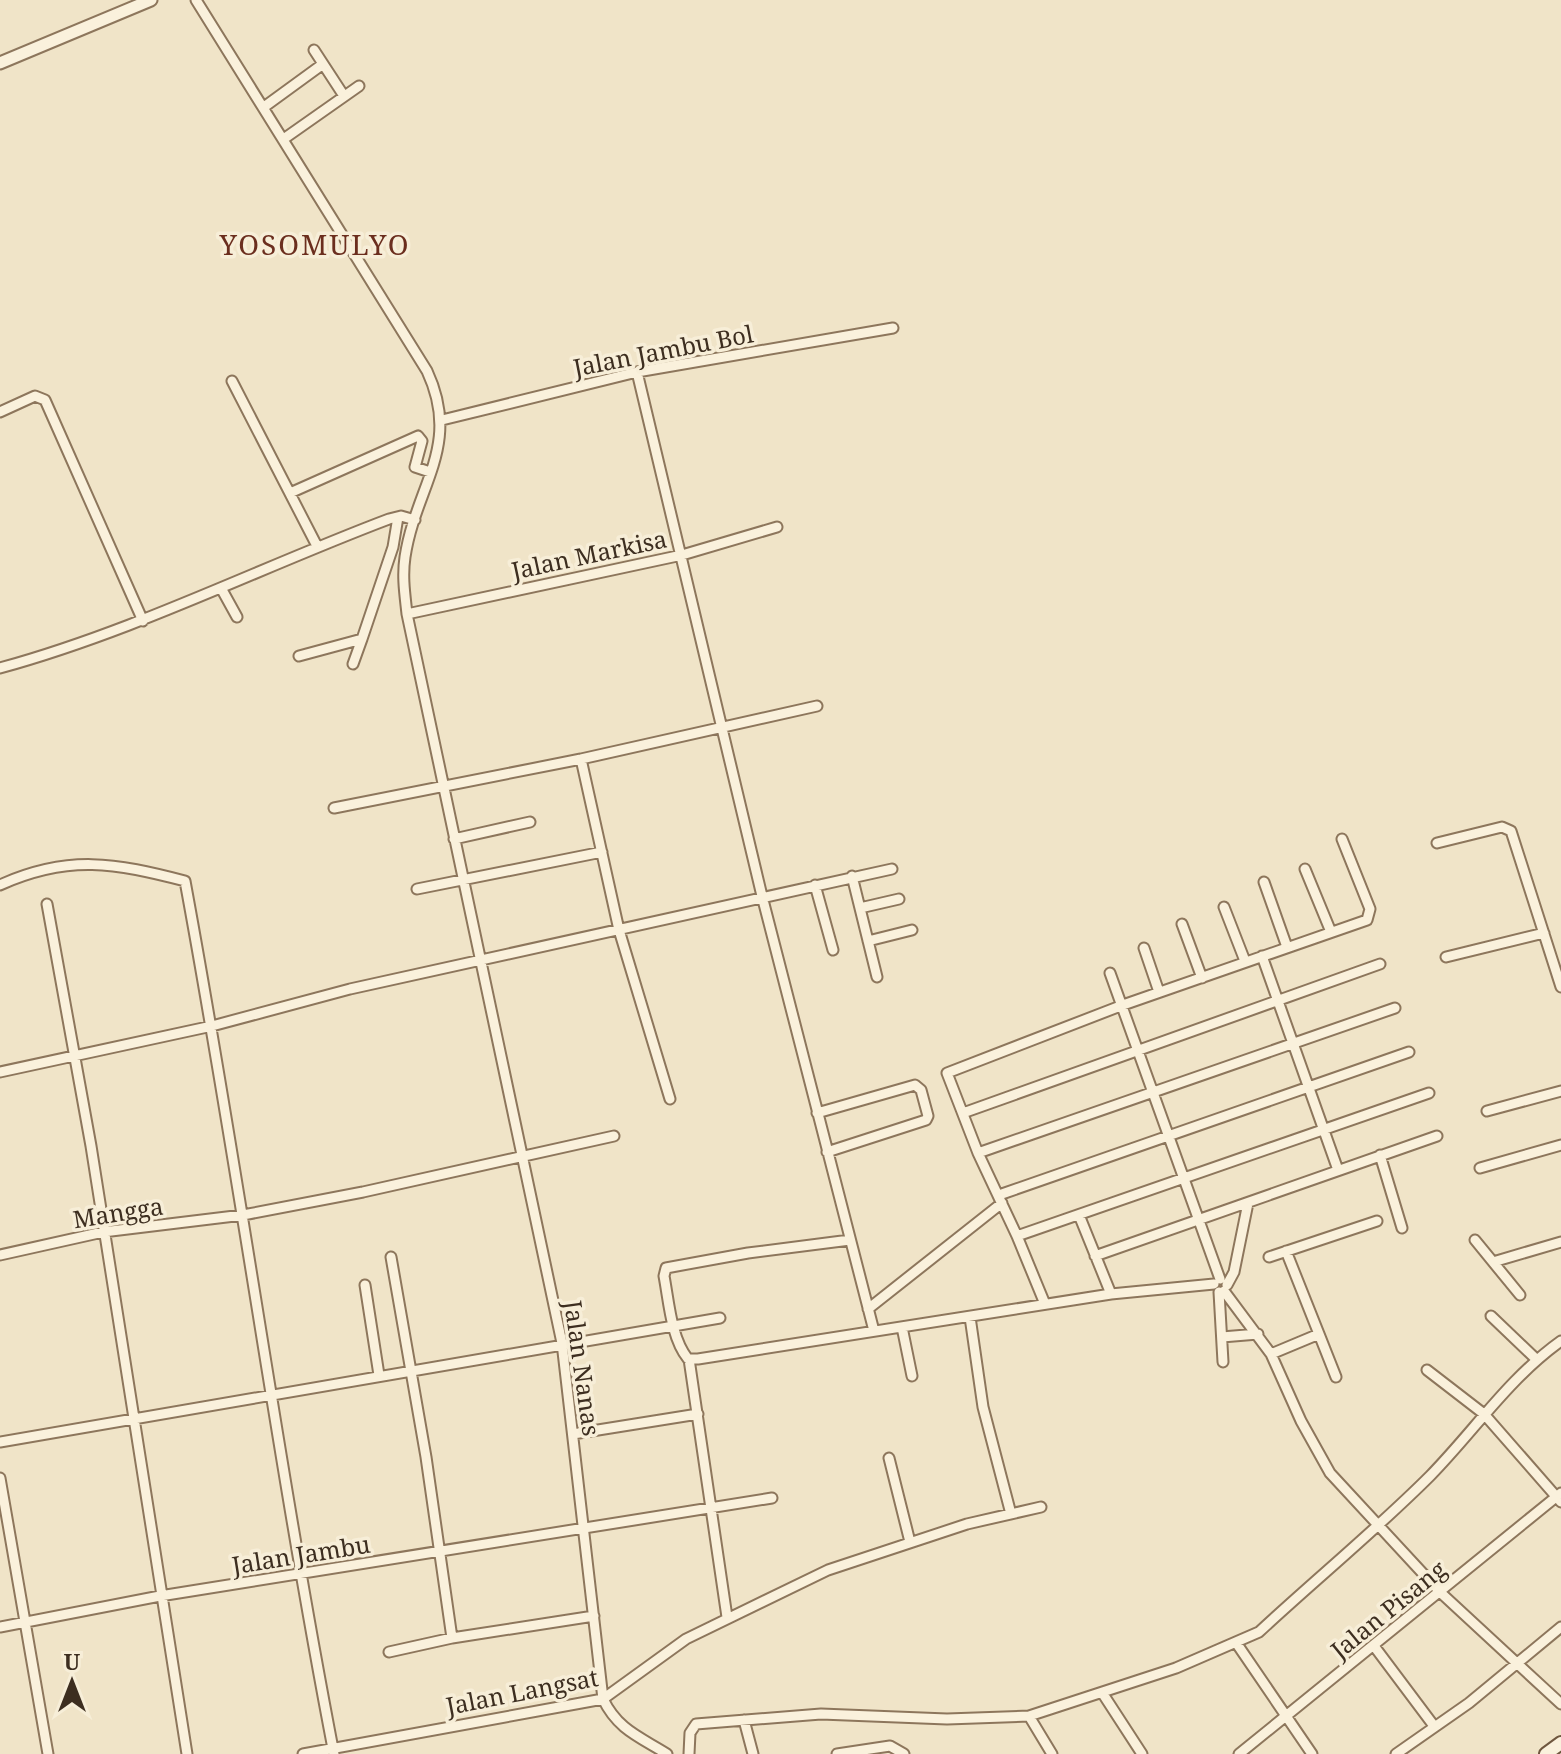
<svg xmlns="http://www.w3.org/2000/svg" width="1561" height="1754" viewBox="0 0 1561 1754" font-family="'Noto Serif',serif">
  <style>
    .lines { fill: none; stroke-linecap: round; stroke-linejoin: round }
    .minor-casing { stroke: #8d765c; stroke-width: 13 }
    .tertiary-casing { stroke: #8d765c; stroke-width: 15 }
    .secondary-casing { stroke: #6f573f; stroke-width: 16 }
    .minor { stroke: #faf1dc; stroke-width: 9 }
    .tertiary { stroke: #faf1dc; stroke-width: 11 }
    .secondary { stroke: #faf1dc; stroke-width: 12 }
    .labels { text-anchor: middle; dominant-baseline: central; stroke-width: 7; stroke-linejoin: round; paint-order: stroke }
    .street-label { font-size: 24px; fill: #3d2e20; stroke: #f7eed8 }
    .quarter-label { font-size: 28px; letter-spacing: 2px; fill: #6b2e1e; stroke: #f7eed8 }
  </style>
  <rect width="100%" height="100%" fill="#f0e4c8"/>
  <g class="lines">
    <g class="minor-casing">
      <path id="minor" d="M 196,0 L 427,371 C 462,446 416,485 405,557 C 402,577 405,595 407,614 L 562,1343 L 603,1699 C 618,1730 640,1737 667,1754
        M 314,50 L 344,96
        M 264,107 L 323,64
        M 285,138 L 359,86
        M 637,372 L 762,896 L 874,1331
        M 232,381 L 317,546
        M 0,412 L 35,396 L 45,400 L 143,621
        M 442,420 L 637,372 L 893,328
        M 290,493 L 418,436 L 422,441 L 415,467 L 430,472
        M 221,588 L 237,617
        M 407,614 L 682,555 L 777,527
        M 299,656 L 362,639 L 393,547 L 398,517
        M 353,664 L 362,639
        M 0,668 C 135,631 259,568 389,519 L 401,516 L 415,520
        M 581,759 L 619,930 L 670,1099
        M 334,808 L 581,759 L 817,706
        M 454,839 L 530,822
        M 1342,839 L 1370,909 L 1367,920 L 1123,1005 L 947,1073 L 978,1153 L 1017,1236 L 1429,1093
        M 1437,843 L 1502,827 L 1511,831 L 1561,987
        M 1305,869 L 1331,932
        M 852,876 L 877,977
        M 1264,882 L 1287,947
        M 0,885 C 69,854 115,863 185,881 C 239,1172 278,1464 334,1754
        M 815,885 L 833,950
        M 417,889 L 602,852
        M 47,904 L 91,1146 L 187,1754
        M 1224,907 L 1245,961
        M 860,908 L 899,899
        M 1182,924 L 1202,978
        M 868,941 L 912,930
        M 1144,948 L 1159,992
        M 1262,956 L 1338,1170
        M 1446,957 L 1544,933
        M 1110,973 L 1220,1279
        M 0,1072 L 212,1026 L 350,989 L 892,869
        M 1487,1111 L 1561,1091
        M 817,1113 L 915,1085 L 921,1090 L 928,1116 L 926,1120 L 827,1152
        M 963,1113 L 1380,964
        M 978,1153 L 1395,1008
        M 1380,1155 L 1402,1228
        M 1480,1168 L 1561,1145
        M 999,1195 L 1409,1052
        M 1079,1215 L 1111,1294
        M 1017,1236 L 1045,1304
        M 850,1240 L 748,1253 L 666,1268 L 664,1276 C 669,1302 671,1338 688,1359 L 698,1359 L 1111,1294 L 1214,1284
        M 1475,1240 L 1520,1295
        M 1286,1251 L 1319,1334
        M 0,1255 L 103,1232 L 243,1215 L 363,1192 L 614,1136
        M 1095,1256 L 1437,1136
        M 391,1257 L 426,1457 L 452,1638
        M 1269,1257 L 1377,1221
        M 1493,1262 L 1561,1242
        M 365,1285 L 379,1375
        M 1227,1285 L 1234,1272 L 1248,1203
        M 1224,1291 L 1271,1354 L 1301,1421 L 1330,1473 L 1441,1593 L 1561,1704
        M 1219,1292 L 1223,1362
        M 868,1309 L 1002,1203
        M 1491,1316 L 1536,1359
        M 970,1317 L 983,1407 L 1011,1514
        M 902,1327 L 912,1376
        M 1222,1337 L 1258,1334
        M 1271,1354 L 1319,1334 L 1336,1377
        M 689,1359 L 727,1617
        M 1427,1370 L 1484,1414 L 1561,1502
        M 573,1434 L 698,1414
        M 0,1442 L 720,1318
        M 889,1458 L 910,1542
        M 0,1478 L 48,1754
        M 0,1627 L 160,1596 L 772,1498
        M 1237,1644 L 1312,1754
        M 1374,1646 L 1434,1726
        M 389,1652 L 452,1638 L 594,1616
        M 1103,1694 L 1142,1754
        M 1029,1716 L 1052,1754
        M 744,1720 L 753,1754
        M 303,1754 L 603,1699 L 686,1639 L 828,1570 L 967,1524 L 1041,1507
        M 689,1754 L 690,1733 L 696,1724 L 821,1714 L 947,1719 L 1029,1716 L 1176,1668 L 1259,1632 C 1316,1579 1375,1531 1430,1476 C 1475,1430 1508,1379 1561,1341
        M 837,1754 L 890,1746 L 904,1754
        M 1239,1754 L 1561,1493
        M 1396,1754 L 1469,1703 L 1561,1627"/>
    </g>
    <g class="tertiary-casing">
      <path id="tertiary" d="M 0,63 L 151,0"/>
    </g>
    <g class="secondary-casing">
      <path id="secondary" d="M 1546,1754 L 1561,1743"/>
    </g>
    <use href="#minor" class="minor"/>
    <use href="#tertiary" class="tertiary"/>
    <use href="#secondary" class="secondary"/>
  </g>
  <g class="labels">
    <g class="street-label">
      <text transform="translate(663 350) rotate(-11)">Jalan Jambu Bol</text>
      <text transform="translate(589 554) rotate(-12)">Jalan Markisa</text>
      <text transform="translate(118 1212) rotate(-9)">Mangga</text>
      <text transform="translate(583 1368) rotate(82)">Jalan Nanas</text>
      <text transform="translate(301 1554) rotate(-9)">Jalan Jambu</text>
      <text transform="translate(1388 1609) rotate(-39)">Jalan Pisang</text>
      <text transform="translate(522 1691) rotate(-11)">Jalan Langsat</text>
    </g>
    <g class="quarter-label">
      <text x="315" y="244">YOSOMULYO</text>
    </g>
  </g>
  <g transform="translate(72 1682)" stroke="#f7eed8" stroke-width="6" paint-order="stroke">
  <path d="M0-6L14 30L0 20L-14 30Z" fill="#3d2e20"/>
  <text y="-12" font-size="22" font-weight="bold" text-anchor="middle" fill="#3d2e20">U</text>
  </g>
</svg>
